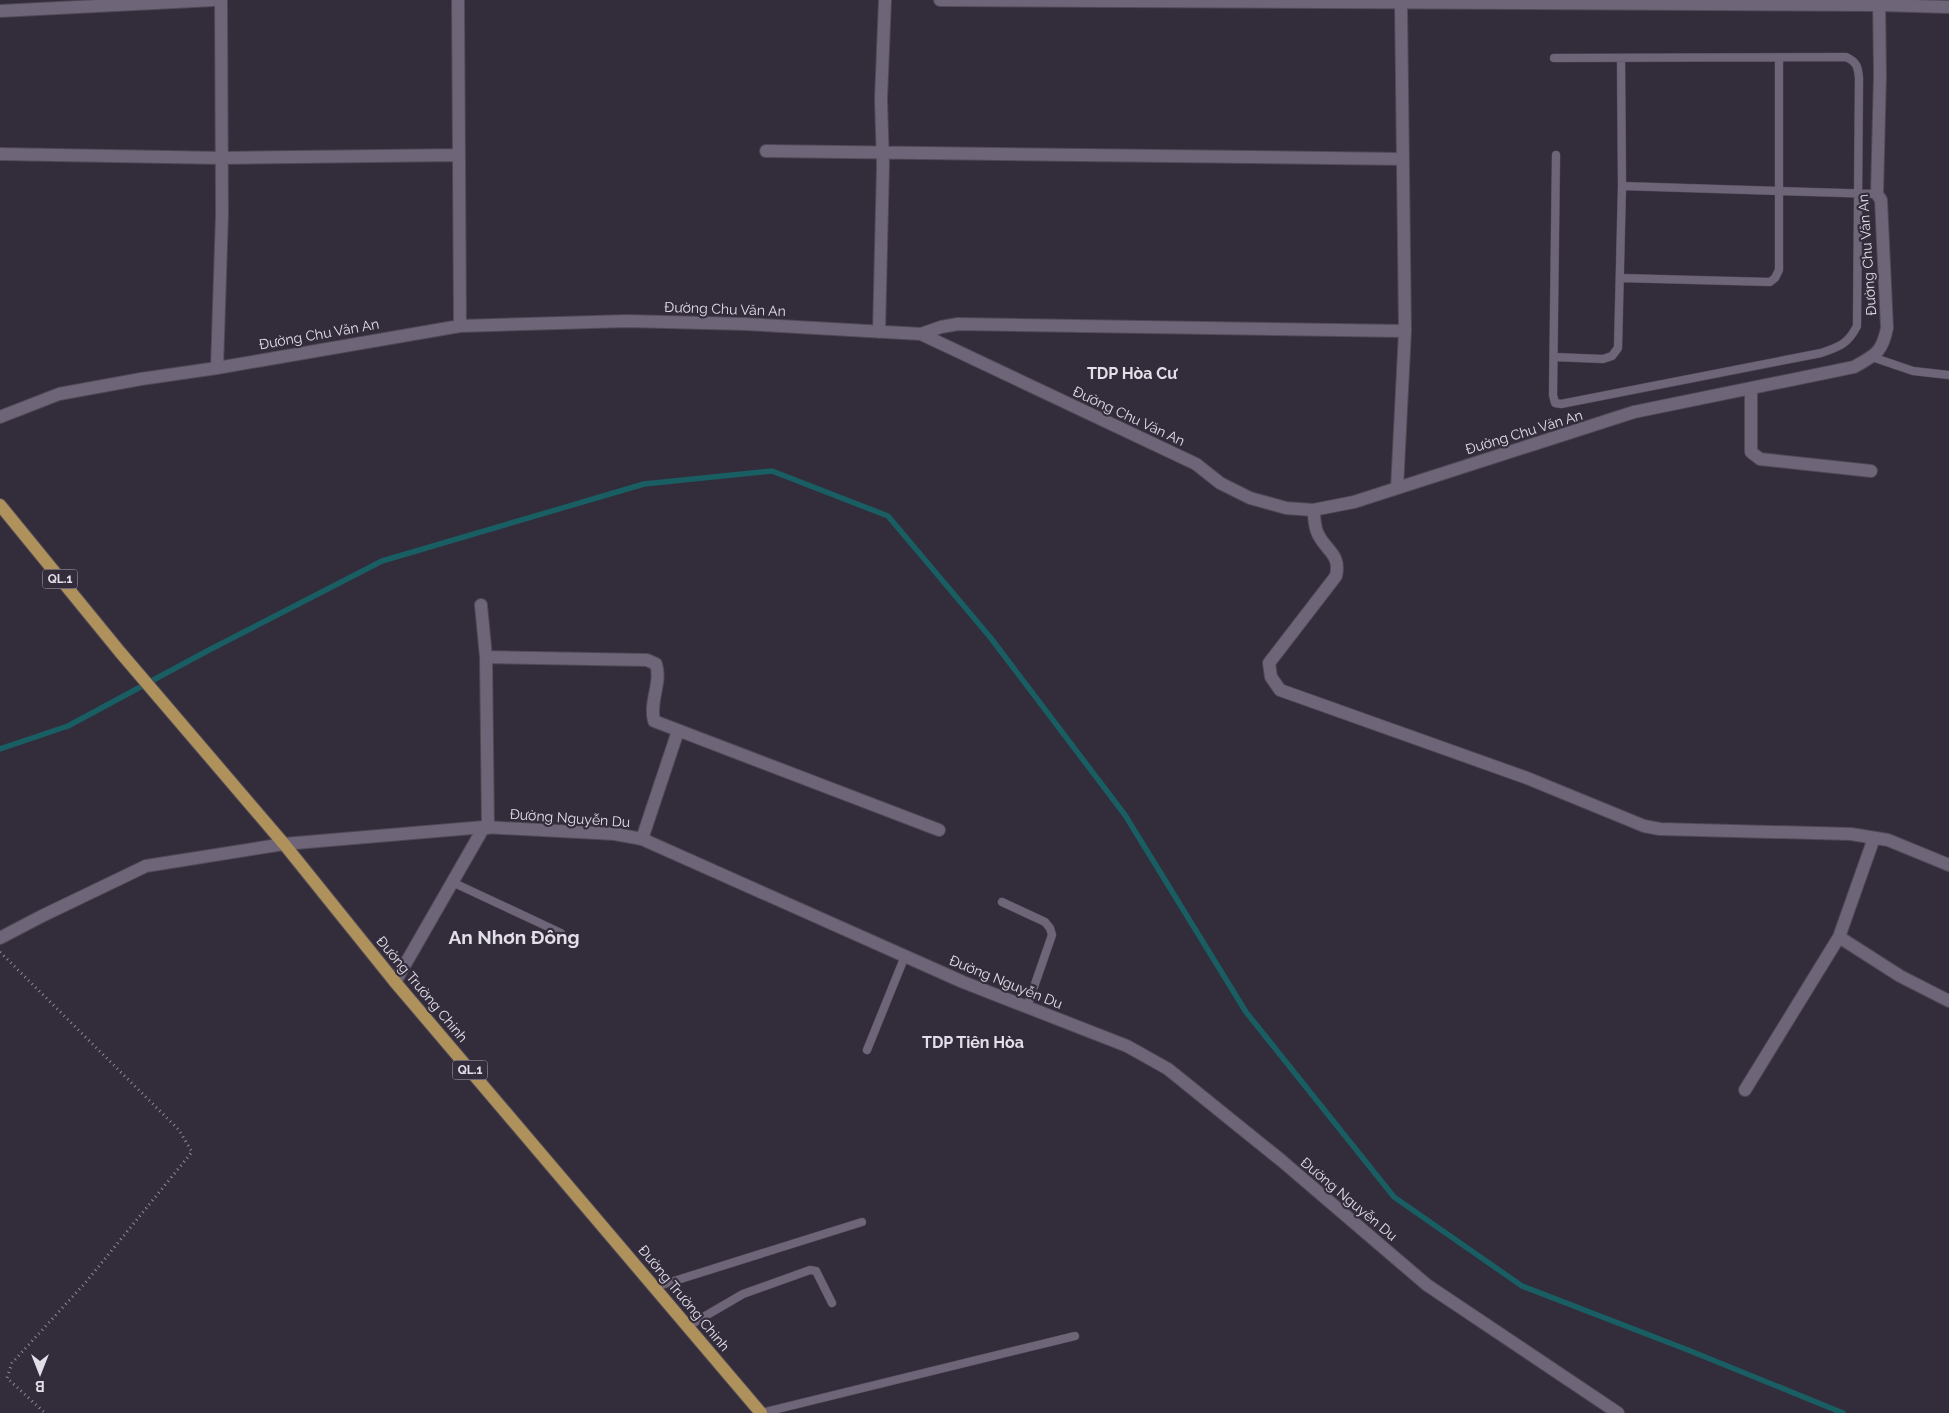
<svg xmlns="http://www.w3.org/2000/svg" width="1949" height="1413" viewBox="0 0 1949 1413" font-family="Raleway,sans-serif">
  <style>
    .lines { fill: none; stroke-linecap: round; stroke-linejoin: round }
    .stream { stroke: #185e62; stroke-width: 5.5 }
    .service-casing { stroke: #4f4956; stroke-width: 9 }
    .minor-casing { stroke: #4f4956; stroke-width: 14 }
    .tertiary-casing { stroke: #4f4956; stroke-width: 14 }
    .primary-casing { stroke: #4f4956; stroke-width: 14 }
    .path { stroke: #908a97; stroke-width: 3; stroke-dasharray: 1 4; stroke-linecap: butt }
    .service { stroke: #6e6578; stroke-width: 8 }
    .minor { stroke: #6e6578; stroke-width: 12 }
    .tertiary { stroke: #6e6578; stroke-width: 12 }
    .primary { stroke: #af915b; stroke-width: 12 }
    .labels { text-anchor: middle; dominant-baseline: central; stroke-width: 4.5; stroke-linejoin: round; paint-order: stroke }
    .shield { fill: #332c3b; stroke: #aea9b5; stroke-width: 1 }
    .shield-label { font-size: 12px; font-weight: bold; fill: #e3dfe9 }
    .street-label { font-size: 14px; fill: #e3dfe9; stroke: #332c3b }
    .quarter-label { font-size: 16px; font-weight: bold; fill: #e3dfe9; stroke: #332c3b }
    .district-label { font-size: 19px; font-weight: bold; fill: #e3dfe9; stroke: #332c3b }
  </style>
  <rect width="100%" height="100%" fill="#332c3b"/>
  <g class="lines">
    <path class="stream" d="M 0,749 L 68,726 L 209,650 L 382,561 L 644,484 L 772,471 L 888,516 L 990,637 L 1125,815 L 1246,1012 L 1394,1197 L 1522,1286 L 1688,1350 L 1843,1413"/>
    <g class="service-casing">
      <path id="service" d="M 1554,58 L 1846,57 C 1857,62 1858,67 1859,78 L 1857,326 C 1848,344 1839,347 1821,353 L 1561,404 L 1555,403 L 1553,395 L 1556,155
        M 1622,186 L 1877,194
        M 1620,278 L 1770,282 L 1775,278 L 1779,270 L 1779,59
        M 1554,357 L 1603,359 L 1612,356 L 1618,348 L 1622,186 L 1621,59
        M 1872,357 L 1913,371 L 1949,375
        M 452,882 L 561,933
        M 1002,902 L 1045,922 L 1050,928 L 1052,935 L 1027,1007
        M 867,1050 L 905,956
        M 655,1287 L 862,1222
        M 688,1326 L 743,1294 L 810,1270 L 816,1271 L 832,1303
        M 761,1413 L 1075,1336"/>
    </g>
    <g class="minor-casing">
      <path id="minor" d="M 458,0 L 460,326
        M 766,151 L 1403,159
        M 0,154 L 222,158 L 459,155
        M 879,332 L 883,165 L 881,99 L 885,0
        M 921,334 L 941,327 L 958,324 L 1405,331
        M 217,368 L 222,214 L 221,0
        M 1751,388 L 1751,452 L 1760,459 L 1871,471
        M 0,417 L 59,394 L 141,379 L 217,368 L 460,326 L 627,321 L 745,324 L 921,334 L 1196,464 L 1220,483 L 1250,498 L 1286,508 L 1313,510 L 1354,502 L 1634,412 L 1854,367 C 1875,355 1882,353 1887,328 L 1881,200 L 1877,194 L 1880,74 L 1879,0
        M 1397,488 L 1405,331 L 1401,3
        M 1313,510 C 1315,517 1314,527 1318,534 C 1326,551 1341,554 1336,576 L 1269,663 L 1271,677 L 1280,690 L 1527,778 L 1644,826 L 1660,829 L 1851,834 L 1888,840 L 1949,865
        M 481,605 L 486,657 L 488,828
        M 486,657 L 647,660 L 656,664 C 662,683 649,701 654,721 L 939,830
        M 642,839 L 678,731
        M 1839,937 L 1900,976 L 1949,1001
        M 395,982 L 484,827
        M 1745,1090 L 1839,937 L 1874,838"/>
    </g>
    <g class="tertiary-casing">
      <path id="tertiary" d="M 940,0 L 1879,5 L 1949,7
        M 0,11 L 214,0
        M 0,938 L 42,916 L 146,866 L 284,844 L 484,827 L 615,834 L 642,839 L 963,982 L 1127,1046 L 1168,1069 L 1282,1161 L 1427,1285 L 1618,1413"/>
    </g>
    <g class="primary-casing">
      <path id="primary" d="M 0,505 L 120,652 L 284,844 L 395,982 L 761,1413"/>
    </g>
    <path class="path" d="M 0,952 L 179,1130 L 192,1152 L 86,1282 L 12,1363 L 7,1378 L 45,1413"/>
    <use href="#service" class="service"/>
    <use href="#minor" class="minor"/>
    <use href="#tertiary" class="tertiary"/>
    <use href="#primary" class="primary"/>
  </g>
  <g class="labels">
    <g class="shield">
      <rect x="42.5" y="569.5" width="35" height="19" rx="4"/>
      <rect x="452.5" y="1060.5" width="35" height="19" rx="4"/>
    </g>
    <g class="shield-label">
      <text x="60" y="579">QL.1</text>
      <text x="470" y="1070">QL.1</text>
    </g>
    <g class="street-label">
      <text transform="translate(1867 255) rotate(-94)">Đường Chu Văn An</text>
      <text transform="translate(725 309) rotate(2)">Đường Chu Văn An</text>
      <text transform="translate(319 334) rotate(-10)">Đường Chu Văn An</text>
      <text transform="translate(1129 416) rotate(25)">Đường Chu Văn An</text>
      <text transform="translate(1524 432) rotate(-17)">Đường Chu Văn An</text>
      <text transform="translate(570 818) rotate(4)">Đường Nguyễn Du</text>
      <text transform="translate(1006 982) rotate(22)">Đường Nguyễn Du</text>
      <text transform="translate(422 989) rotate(50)">Đường Trường Chinh</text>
      <text transform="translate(1349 1199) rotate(40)">Đường Nguyễn Du</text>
      <text transform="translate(684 1298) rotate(50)">Đường Trường Chinh</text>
    </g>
    <g class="quarter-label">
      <text x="1132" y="373">TDP Hòa Cư</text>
      <text x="973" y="1042">TDP Tiên Hòa</text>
    </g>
    <g class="district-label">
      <text x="514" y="937">An Nhơn Đông</text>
    </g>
  </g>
  <g transform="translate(40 1373) rotate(180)" stroke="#332c3b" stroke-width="4" paint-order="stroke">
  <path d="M0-4L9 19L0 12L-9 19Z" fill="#e3dfe9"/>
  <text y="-8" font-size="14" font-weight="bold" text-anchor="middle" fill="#e3dfe9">B</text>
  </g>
</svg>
